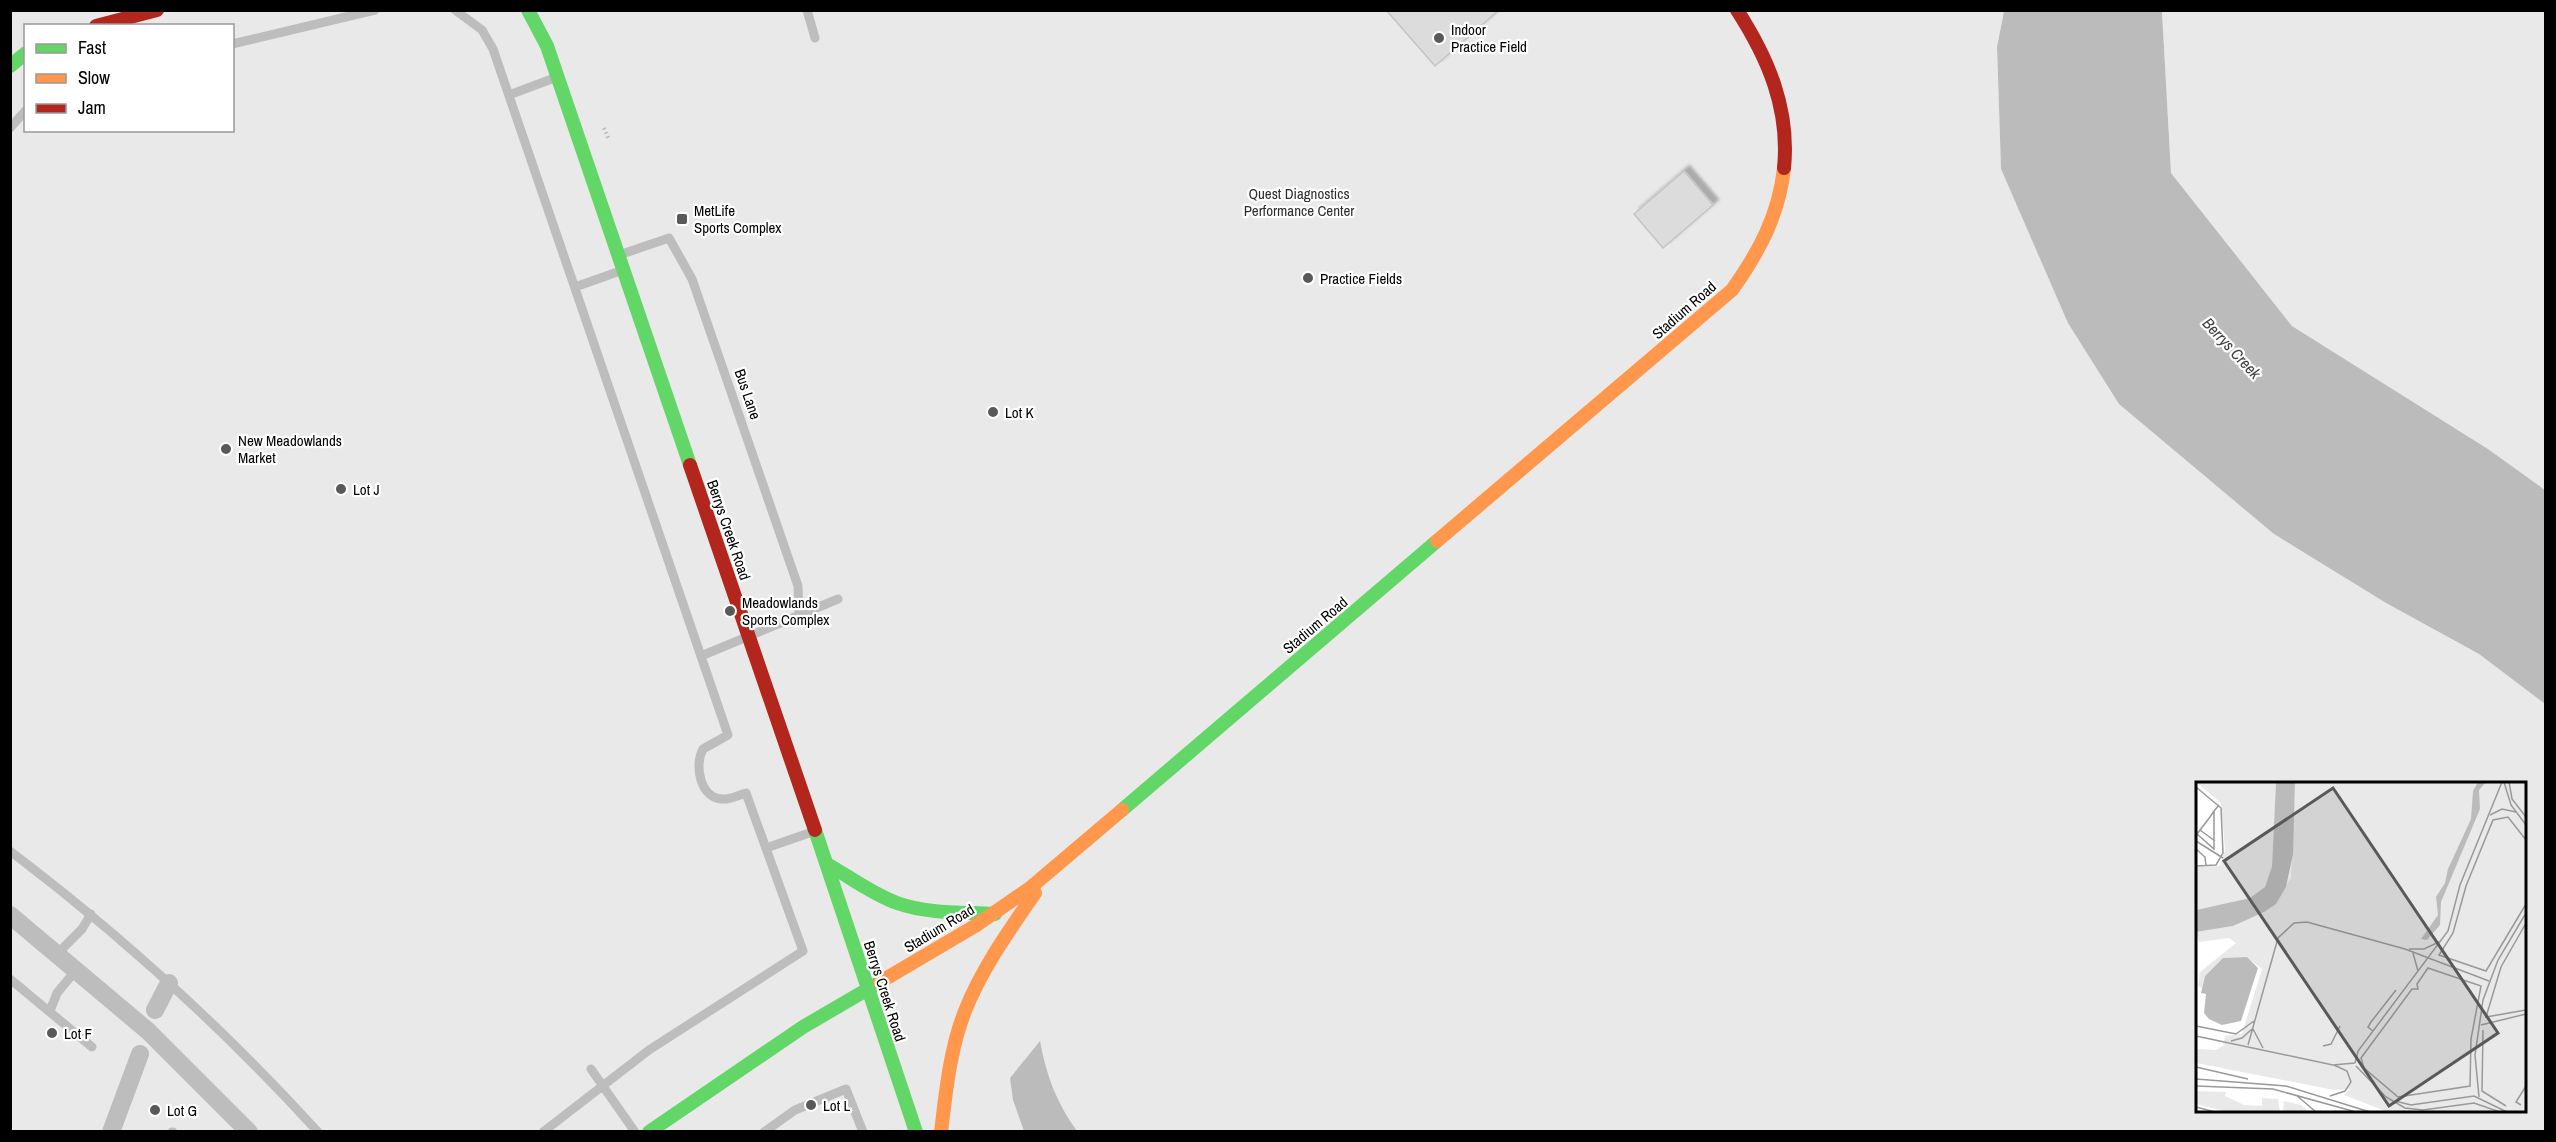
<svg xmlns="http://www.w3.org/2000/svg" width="2556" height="1142" viewBox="0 0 2556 1142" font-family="'Archivo Narrow',sans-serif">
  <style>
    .green { fill: #e9e9e9; fill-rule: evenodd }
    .water { fill: #bbb }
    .building { fill: #dcdcdc; stroke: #c4c4c4; stroke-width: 1.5; filter: url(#shadow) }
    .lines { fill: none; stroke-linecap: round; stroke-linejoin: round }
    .path { stroke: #b8b8b8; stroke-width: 4; stroke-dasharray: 1.5 3; stroke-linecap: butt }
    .lane { stroke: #bdbdbd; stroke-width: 9 }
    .street { stroke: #bdbdbd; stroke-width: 18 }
    .fast { stroke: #63d668; stroke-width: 14 }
    .slow { stroke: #ff974d; stroke-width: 14 }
    .jam { stroke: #b3261e; stroke-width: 14 }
    .poi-dot { fill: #595959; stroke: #fff; stroke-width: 2 }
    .labels { text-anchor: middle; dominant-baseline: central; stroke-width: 4.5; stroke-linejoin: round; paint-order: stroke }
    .poi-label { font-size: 15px; fill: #000; stroke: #fff; text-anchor: start }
    .park-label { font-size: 15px; fill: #2e2e2e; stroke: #fff }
    .street-label { font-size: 15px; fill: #000; stroke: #fff }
    .water-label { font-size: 16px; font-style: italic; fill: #3f3f3f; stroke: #fff }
    .inset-road { fill: none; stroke: #999; stroke-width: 1.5 }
    .view { fill: #595959; fill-opacity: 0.15; stroke: #595959; stroke-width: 3 }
    .inset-edge { fill: none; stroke: #000; stroke-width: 3 }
  </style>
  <defs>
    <filter id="shadow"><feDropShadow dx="5.5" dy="-5.5" stdDeviation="1.5" flood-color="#0004"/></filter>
  </defs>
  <rect width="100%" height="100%" fill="#fff"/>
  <path class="green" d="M 2162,10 L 2545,11 L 2545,490 L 2488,449 L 2292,326 L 2171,173 Z
    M 10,11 L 2004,11 L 1997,47 L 2001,169 L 2031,236 L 2274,534 L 2386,603 L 2479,654 L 2545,704 L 2545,1131 L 11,1131 ZM 26,26 L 232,26 L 232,130 L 26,130 ZM 2198,784 L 2524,784 L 2524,1110 L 2198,1110 Z"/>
  <path class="water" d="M 2004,11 L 2162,11 L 2171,173 L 2292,326 L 2488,449 L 2545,490 L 2545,704 L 2479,654 L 2386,603 L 2274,534 L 2119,404 L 2068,323 L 2001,169 L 1997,47 Z
    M 1040,1041 C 1046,1075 1057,1104 1077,1131 L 1024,1131 L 1013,1100 L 1010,1078 Z"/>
  <path class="building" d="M 1386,10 L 1499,10 L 1435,66 Z
    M 1684,171 L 1713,205 L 1663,248 L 1634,214 Z"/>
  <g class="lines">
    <path class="path" d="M 604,128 L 609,140"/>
    <path class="lane" d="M 455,10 L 482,30 L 493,49 L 728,735 L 703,749 C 694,765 700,798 722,799 C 730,800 738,795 746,793 L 803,951 L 649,1050 L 543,1132
      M 807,10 L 815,38
      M 232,44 L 375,10
      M 509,95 L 557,77
      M 10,128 L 26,110
      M 619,255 L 669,238 L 692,279 L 798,586 L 799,615
      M 575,287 L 623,270
      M 701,656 L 838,599
      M 766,848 L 815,831
      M 10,851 C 121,935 224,1029 318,1132
      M 58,953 L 82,929 L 91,914
      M 10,979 L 92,1047
      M 50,1011 L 57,993 L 77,969
      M 591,1069 L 635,1132
      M 172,1132 L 173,1132
      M 764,1132 L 795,1110 L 846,1089 L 863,1132"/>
    <path class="street" d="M 10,915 L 148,1031 L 249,1132
      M 155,1010 L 169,983
      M 111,1132 L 140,1054"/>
    <path class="fast" d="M 528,10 L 547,46 L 690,465
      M 10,66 L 26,53
      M 1122,810 L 1437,541
      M 815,830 L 916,1132
      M 827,864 C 850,877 872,894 897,903 C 928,914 962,912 995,914
      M 649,1132 L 803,1027 L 880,982"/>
    <path class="slow" d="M 1437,541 L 1732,290 C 1759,252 1779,215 1784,168
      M 880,982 L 975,926 L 1030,888 L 1122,810
      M 941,1132 C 946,1091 950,1049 965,1011 C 982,968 1009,931 1035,893"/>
    <path class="jam" d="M 1737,10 C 1768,58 1790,109 1784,168
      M 96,26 L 157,10
      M 690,465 L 815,830"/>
  </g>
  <g class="poi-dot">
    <circle cx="1439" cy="38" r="6"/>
    <rect x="676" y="213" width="12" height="12" rx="3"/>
    <circle cx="1308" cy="278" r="6"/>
    <circle cx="993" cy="412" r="6"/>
    <circle cx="226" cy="449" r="6"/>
    <circle cx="341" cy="489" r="6"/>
    <circle cx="730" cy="611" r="6"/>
    <circle cx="52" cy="1033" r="6"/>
    <circle cx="811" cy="1105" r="6"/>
    <circle cx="155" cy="1110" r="6"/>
  </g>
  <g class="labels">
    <g class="poi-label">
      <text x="1451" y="29">Indoor<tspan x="1451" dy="17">Practice Field</tspan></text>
      <text x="694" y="210">MetLife<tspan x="694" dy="17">Sports Complex</tspan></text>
      <text x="1320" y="278">Practice Fields</text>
      <text x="1005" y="412">Lot K</text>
      <text x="238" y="440">New Meadowlands<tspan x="238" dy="17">Market</tspan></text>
      <text x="353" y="489">Lot J</text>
      <text x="742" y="602">Meadowlands<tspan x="742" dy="17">Sports Complex</tspan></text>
      <text x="64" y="1033">Lot F</text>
      <text x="823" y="1105">Lot L</text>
      <text x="167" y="1110">Lot G</text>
    </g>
    <g class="park-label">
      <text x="1299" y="193">Quest Diagnostics<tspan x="1299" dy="17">Performance Center</tspan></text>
    </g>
    <g class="street-label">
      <text transform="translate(1684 310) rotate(-41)">Stadium Road</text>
      <text transform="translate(748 394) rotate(71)">Bus Lane</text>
      <text transform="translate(729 530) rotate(71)">Berrys Creek Road</text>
      <text transform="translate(1315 625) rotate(-40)">Stadium Road</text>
      <text transform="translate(939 928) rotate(-31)">Stadium Road</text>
      <text transform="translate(885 991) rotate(72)">Berrys Creek Road</text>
    </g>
    <g class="water-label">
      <text transform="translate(2232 348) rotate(47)">Berrys Creek</text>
    </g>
  </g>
  <g transform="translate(2196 782)">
    <rect width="330" height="330" fill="#fff"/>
    <path d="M 0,0 L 80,0 L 76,84 L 69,105 L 55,116 L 0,128 L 0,85 L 24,84 L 29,68 L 25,21 ZM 99,0 L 330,0 L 330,330 L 192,330 L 148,313 L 154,307 L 138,308 L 0,281 L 0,267 L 20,268 L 27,264 L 29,254 L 46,252 L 66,187 L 50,175 L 27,176 L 9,194 L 6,206 L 2,204 L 4,190 L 40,161 L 33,156 L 3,160 L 0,150 L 37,144 L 80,122 L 95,95 ZM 0,309 L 30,310 L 29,314 L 48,323 L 66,324 L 66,316 L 82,317 L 84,330 L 32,330 L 0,322 ZM 88,319 L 105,323 L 113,330 L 87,330 Z" fill="#e9e9e9"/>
    <path d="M 80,0 L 99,0 L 97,72 L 90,105 L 80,122 L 68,130 L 37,144 L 0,150 L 0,128 L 54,116 L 69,105 L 76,84 ZM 282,0 L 290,0 L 283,8 L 284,27 L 245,120 L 244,143 L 231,158 L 225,157 L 242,133 L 240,115 L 249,101 L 252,87 L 275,37 L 277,9 ZM 51,175 L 62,186 L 45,239 L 26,243 L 13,237 L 8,231 L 10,212 L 5,211 L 9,194 L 27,176 Z" fill="#bbb"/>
    <path class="inset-road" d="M 308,0 L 315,23 L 330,43M 313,0 L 316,17 L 330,35M 0,5 L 25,26 L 27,71 L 20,83 L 0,84M 18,29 L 18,67 L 1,52 L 14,35 L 18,29 L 23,23M 294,33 L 306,27 L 320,30M 4,48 L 19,59M 330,58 L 312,35 L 297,38 L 270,104 L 257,151 L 243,173 L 290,189 L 330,122M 0,59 L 27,76M 0,67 L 9,75 L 10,84M 330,141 L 305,185 L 290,235 L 330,228M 213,167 L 228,167 L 245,159M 217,171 L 222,189M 232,186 L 285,204 L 275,257 L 274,304 L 202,315 L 168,286 L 165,276 L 216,207 L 222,207 L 221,202 ZM 285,243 L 330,232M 0,244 L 40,252 L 58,239M 57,247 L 67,266M 287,248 L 286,309 L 310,324M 177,249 L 172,245 L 175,240 L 200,208M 0,254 L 137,283 L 159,281M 35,259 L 46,256 L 56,247M 52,263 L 82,156 L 98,141 L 111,140 L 209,167 L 293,199M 127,264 L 135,262 L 144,244M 159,281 L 162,269 L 252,149 L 264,103 L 306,0M 160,284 L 190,315 L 209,326 L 227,328 L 278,321 L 304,330M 0,285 L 52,297M 0,297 L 90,304 L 174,330M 0,304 L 77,307 L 160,330M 100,313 L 120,330M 134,314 L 149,309 L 155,300 L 151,289 L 138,283M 283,315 L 279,273 L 287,218 L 302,178 L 330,131M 199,319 L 215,323 L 278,314 L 311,330M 325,323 L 320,320 L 330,304M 0,325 L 19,330"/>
    <path class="view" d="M 137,6 L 302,251 L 193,324 L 28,79 Z"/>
    <rect width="330" height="330" class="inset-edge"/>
  </g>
  <rect width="2556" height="1142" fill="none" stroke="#000000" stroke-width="24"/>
  <rect x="24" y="24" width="210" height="108" fill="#ffffff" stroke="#999999" stroke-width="1.5"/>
  <rect x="36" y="44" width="30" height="9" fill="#63d668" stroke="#999999" stroke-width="1.5"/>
  <text x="78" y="54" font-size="18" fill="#000000">Fast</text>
  <rect x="36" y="74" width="30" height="9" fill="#ff974d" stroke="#999999" stroke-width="1.5"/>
  <text x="78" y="84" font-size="18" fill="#000000">Slow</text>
  <rect x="36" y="104" width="30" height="9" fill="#b3261e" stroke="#999999" stroke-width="1.5"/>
  <text x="78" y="114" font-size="18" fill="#000000">Jam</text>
</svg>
